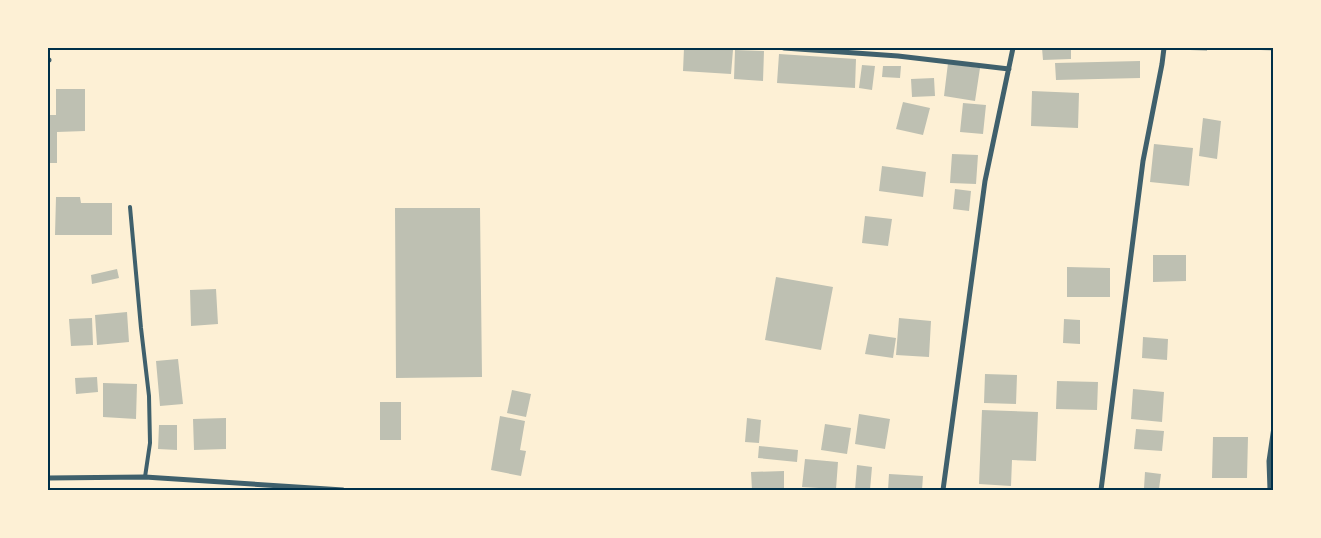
<svg xmlns="http://www.w3.org/2000/svg" width="1321" height="538" viewBox="0 0 1321 538" font-family="Montserrat,sans-serif">
  <style>
    .building { fill: #bec0b2 }
    .lines { fill: none; stroke-linecap: round; stroke-linejoin: round }
    .service { stroke: #3f606c; stroke-width: 4 }
    .minor { stroke: #3f606c; stroke-width: 5 }
    .neatline { fill: none; stroke: #003049; stroke-width: 2 }
  </style>
  <rect width="100%" height="100%" fill="#fdf0d5"/>
  <path class="building" d="M 684,48 L 733,50 L 731,74 L 683,71 Z
    M 1042,48 L 1071,48 L 1071,59 L 1043,60 Z
    M 1173,48 L 1207,48 L 1207,51 L 1173,49 Z
    M 1246,48 L 1274,48 L 1274,51 L 1246,49 Z
    M 735,50 L 764,51 L 763,81 L 734,79 Z
    M 779,54 L 856,59 L 855,88 L 777,83 Z
    M 1140,61 L 1140,78 L 1056,80 L 1055,63 Z
    M 948,63 L 980,68 L 975,101 L 944,96 Z
    M 862,65 L 875,66 L 872,90 L 859,88 Z
    M 883,66 L 901,66 L 900,78 L 882,77 Z
    M 934,78 L 935,96 L 912,97 L 911,79 Z
    M 56,89 L 85,89 L 85,131 L 57,132 L 57,163 L 48,163 L 48,115 L 56,115 Z
    M 1032,91 L 1079,93 L 1078,128 L 1031,126 Z
    M 903,102 L 930,108 L 923,135 L 896,129 Z
    M 963,103 L 986,105 L 983,134 L 960,132 Z
    M 1203,118 L 1221,121 L 1217,159 L 1199,156 Z
    M 1154,144 L 1193,148 L 1189,186 L 1150,182 Z
    M 952,154 L 978,155 L 976,184 L 950,183 Z
    M 882,166 L 926,172 L 923,197 L 879,191 Z
    M 955,189 L 971,191 L 969,211 L 953,209 Z
    M 56,197 L 80,197 L 81,203 L 112,203 L 112,235 L 55,235 Z
    M 395,208 L 480,208 L 482,377 L 396,378 Z
    M 865,216 L 892,219 L 888,246 L 862,243 Z
    M 1153,255 L 1186,255 L 1186,281 L 1153,282 Z
    M 1067,267 L 1110,268 L 1110,297 L 1067,297 Z
    M 117,269 L 119,278 L 92,284 L 91,275 Z
    M 776,277 L 833,287 L 821,350 L 765,340 Z
    M 216,289 L 218,324 L 191,326 L 190,290 Z
    M 127,312 L 129,342 L 97,345 L 95,315 Z
    M 92,318 L 93,345 L 71,346 L 69,319 Z
    M 899,318 L 931,321 L 929,357 L 896,355 Z
    M 1064,319 L 1080,320 L 1080,344 L 1063,343 Z
    M 869,334 L 896,338 L 893,358 L 865,354 Z
    M 1143,337 L 1168,339 L 1167,360 L 1142,358 Z
    M 178,359 L 183,404 L 160,406 L 156,361 Z
    M 985,374 L 1017,375 L 1016,404 L 984,403 Z
    M 97,377 L 98,392 L 76,394 L 75,378 Z
    M 1057,381 L 1098,382 L 1097,410 L 1056,409 Z
    M 103,383 L 137,384 L 136,419 L 103,417 Z
    M 1133,389 L 1164,392 L 1162,422 L 1131,419 Z
    M 512,390 L 531,394 L 526,417 L 507,413 Z
    M 380,402 L 401,402 L 401,440 L 380,440 Z
    M 982,410 L 1038,412 L 1036,461 L 1012,460 L 1011,486 L 979,484 Z
    M 859,414 L 890,419 L 885,449 L 855,444 Z
    M 500,416 L 525,421 L 520,450 L 526,451 L 521,476 L 491,470 Z
    M 226,418 L 226,449 L 194,450 L 193,419 Z
    M 747,418 L 761,420 L 759,443 L 745,442 Z
    M 825,424 L 851,428 L 847,454 L 821,450 Z
    M 159,425 L 177,425 L 177,450 L 158,449 Z
    M 1136,429 L 1164,431 L 1162,451 L 1134,449 Z
    M 1213,437 L 1248,437 L 1247,478 L 1212,478 Z
    M 759,446 L 798,450 L 797,462 L 758,458 Z
    M 805,459 L 838,462 L 836,489 L 802,487 Z
    M 857,465 L 872,467 L 870,490 L 855,490 Z
    M 784,471 L 784,490 L 752,490 L 751,472 Z
    M 1145,472 L 1161,474 L 1159,489 L 1144,488 Z
    M 889,474 L 923,476 L 922,490 L 888,490 Z"/>
  <g class="lines">
    <path class="service" d="M 130,207 L 141,328 L 149,396 L 150,443 L 145,477"/>
    <path class="minor" d="M 784,48 L 898,56 L 1009,69
      M 48,60 L 49,60
      M 48,478 L 145,477 L 343,490
      M 943,490 L 985,181 L 1013,48
      M 1101,490 L 1143,161 L 1162,64 L 1164,48
      M 1270,490 L 1269,461 L 1274,427"/>
  </g>
  <rect width="1321" height="538" fill="none" stroke="#fdf0d5" stroke-width="98"/>
  <rect x="49" y="49" width="1223" height="440" class="neatline"/>
</svg>
